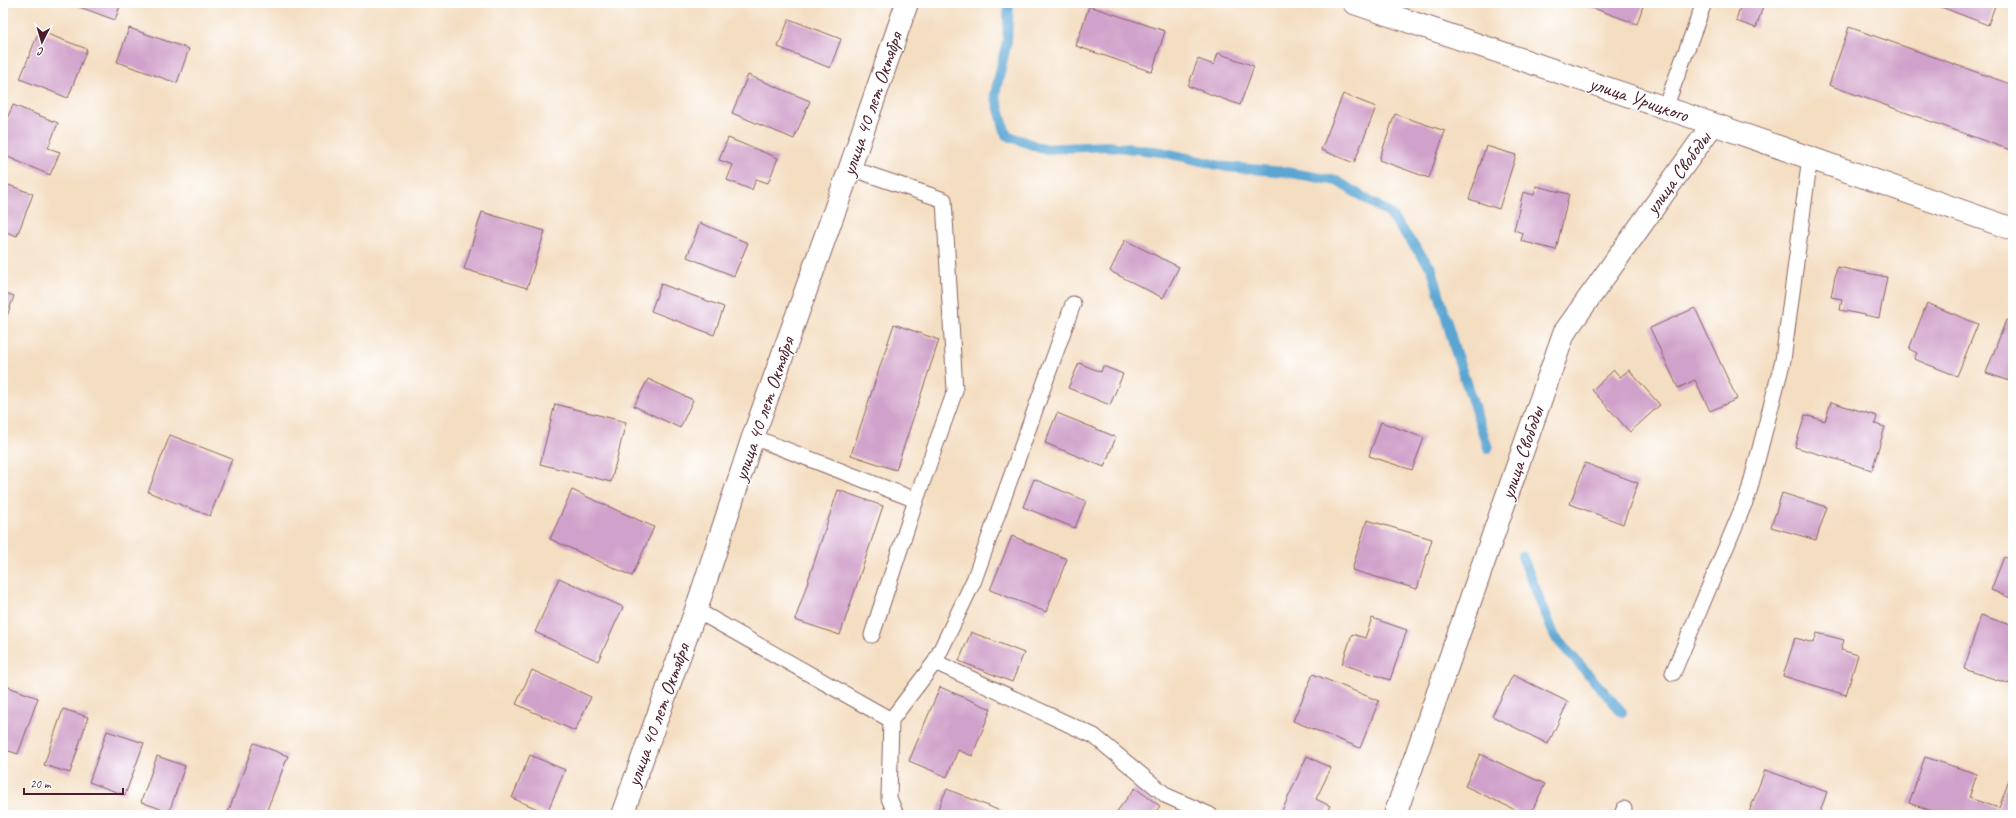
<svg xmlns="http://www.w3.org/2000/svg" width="2016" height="818" viewBox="0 0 2016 818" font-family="Caveat,sans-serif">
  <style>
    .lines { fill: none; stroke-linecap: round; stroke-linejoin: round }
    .stream { stroke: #5aa5d2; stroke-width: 10 }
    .building { fill: #d0a1ca }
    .service-casing { stroke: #866260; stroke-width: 17 }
    .minor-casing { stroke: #866260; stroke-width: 24 }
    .service { stroke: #fff; stroke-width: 15 }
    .minor { stroke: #fff; stroke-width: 22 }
    .labels { text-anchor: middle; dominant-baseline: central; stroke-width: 3; stroke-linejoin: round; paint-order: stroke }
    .street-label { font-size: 20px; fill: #4a1f2b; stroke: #fff }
  </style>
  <rect width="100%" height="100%" fill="#fff"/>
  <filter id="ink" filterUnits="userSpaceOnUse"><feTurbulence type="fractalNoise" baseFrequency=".025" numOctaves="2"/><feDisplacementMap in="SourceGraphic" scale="8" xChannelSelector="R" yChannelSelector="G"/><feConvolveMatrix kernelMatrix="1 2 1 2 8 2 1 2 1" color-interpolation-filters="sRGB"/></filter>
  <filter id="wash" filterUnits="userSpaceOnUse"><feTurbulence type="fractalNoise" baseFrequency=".012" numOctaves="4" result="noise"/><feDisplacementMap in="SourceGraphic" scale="16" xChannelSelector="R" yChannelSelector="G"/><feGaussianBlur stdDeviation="0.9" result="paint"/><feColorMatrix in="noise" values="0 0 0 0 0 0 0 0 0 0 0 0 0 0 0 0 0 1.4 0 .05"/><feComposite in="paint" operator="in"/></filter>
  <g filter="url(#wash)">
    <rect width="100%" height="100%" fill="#f4dec2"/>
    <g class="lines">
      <path class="stream" d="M 1009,3 L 1007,41 L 995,94 L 1006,135 L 1043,149 L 1107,146 L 1162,152 L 1226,167 L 1286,172 L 1337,181 L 1389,213 L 1432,269 L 1455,350 L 1488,448
        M 1522,556 L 1555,637 L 1622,712"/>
    </g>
    <g id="blocks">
      <path class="building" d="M 69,3 L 121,3 L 115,20 Z
        M 1579,3 L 1644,3 L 1637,24 Z
        M 1741,3 L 1764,3 L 1756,28 L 1736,21 Z
        M 1931,3 L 1996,3 L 1988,25 Z
        M 1089,6 L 1165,31 L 1152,72 L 1076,46 Z
        M 789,19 L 841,39 L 830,68 L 778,47 Z
        M 1849,27 L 2013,85 L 2013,151 L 1829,85 Z
        M 129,28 L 189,49 L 177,83 L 117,62 Z
        M 39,31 L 87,49 L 68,98 L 20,79 Z
        M 1218,53 L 1254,66 L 1240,105 L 1188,86 L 1198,59 L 1214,65 Z
        M 748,75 L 810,101 L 794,139 L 732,113 Z
        M 1343,94 L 1376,107 L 1354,163 L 1321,150 Z
        M 13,105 L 58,123 L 48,148 L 60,152 L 50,175 L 3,155 L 3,127 Z
        M 1395,114 L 1445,131 L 1429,178 L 1379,160 Z
        M 728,138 L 778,158 L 768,183 L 756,179 L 752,190 L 727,180 L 733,165 L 719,160 Z
        M 1486,146 L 1516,155 L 1499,209 L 1469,199 Z
        M 3,183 L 33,194 L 17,236 L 3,231 Z
        M 1536,186 L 1569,194 L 1556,250 L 1521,241 L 1523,233 L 1514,230 L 1523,192 L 1534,195 Z
        M 482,212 L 545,231 L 527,288 L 464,269 Z
        M 700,223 L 748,243 L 734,276 L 687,257 Z
        M 1125,240 L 1179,267 L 1163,298 L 1110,271 Z
        M 1837,267 L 1887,277 L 1879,318 L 1840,310 L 1842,299 L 1831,297 Z
        M 661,284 L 724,307 L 714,335 L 651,311 Z
        M 3,292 L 14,296 L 5,322 L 3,321 Z
        M 1927,303 L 1978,324 L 1957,376 L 1914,359 L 1917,353 L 1909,349 Z
        M 1695,308 L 1737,399 L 1710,411 L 1695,380 L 1678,388 L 1650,328 Z
        M 2006,320 L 2013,323 L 2013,382 L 1986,373 Z
        M 894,324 L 939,340 L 896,470 L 851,455 Z
        M 1079,363 L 1101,372 L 1103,366 L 1123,374 L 1110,405 L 1068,388 Z
        M 1614,370 L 1620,377 L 1629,370 L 1660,405 L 1630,432 L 1592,390 Z
        M 648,379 L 693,400 L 680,428 L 634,406 Z
        M 1831,402 L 1877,416 L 1875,424 L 1885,427 L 1872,470 L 1795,447 L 1805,415 L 1825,421 Z
        M 555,404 L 626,422 L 611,482 L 540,464 Z
        M 1057,413 L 1116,437 L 1104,467 L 1045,443 Z
        M 1381,422 L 1424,438 L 1412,470 L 1369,456 Z
        M 170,435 L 232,459 L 210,516 L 148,492 Z
        M 1585,463 L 1638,483 L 1623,524 L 1570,504 Z
        M 1034,479 L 1086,501 L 1075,528 L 1023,507 Z
        M 572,490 L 654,527 L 632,576 L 550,539 Z
        M 838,490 L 883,506 L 840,635 L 795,620 Z
        M 1782,493 L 1827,507 L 1816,540 L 1771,527 Z
        M 1367,520 L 1432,539 L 1417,589 L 1352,570 Z
        M 1012,536 L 1067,559 L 1046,612 L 990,590 Z
        M 2004,557 L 2013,560 L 2013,599 L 1991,590 Z
        M 559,578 L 623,607 L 598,661 L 535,632 Z
        M 1981,615 L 2013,626 L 2013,685 L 1964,669 Z
        M 1372,618 L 1407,630 L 1390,680 L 1342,664 L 1352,634 L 1365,638 Z
        M 971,632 L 1024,653 L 1012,682 L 959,661 Z
        M 1817,633 L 1844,640 L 1841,650 L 1858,655 L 1846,695 L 1783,676 L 1795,638 L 1814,643 Z
        M 532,670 L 591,697 L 575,731 L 516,704 Z
        M 1313,674 L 1379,701 L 1360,748 L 1293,721 Z
        M 1513,675 L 1568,702 L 1548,744 L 1492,716 Z
        M 3,685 L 38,698 L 18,754 L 3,749 Z
        M 940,687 L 991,709 L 972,756 L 958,750 L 947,777 L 909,761 Z
        M 63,709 L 88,717 L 70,773 L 44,765 Z
        M 107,731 L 144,743 L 125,795 L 89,782 Z
        M 254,743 L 288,756 L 265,815 L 227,815 Z
        M 1480,754 L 1545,784 L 1530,815 L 1526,815 L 1465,786 Z
        M 530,755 L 565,770 L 547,813 L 512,798 Z
        M 157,756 L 185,766 L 169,812 L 141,802 Z
        M 1307,756 L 1331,768 L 1316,799 L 1330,806 L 1325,815 L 1285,815 L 1281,813 Z
        M 1925,757 L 1977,774 L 1969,798 L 1999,808 L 2013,769 L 2013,815 L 1944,815 L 1909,803 Z
        M 1765,770 L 1827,792 L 1819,815 L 1748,815 Z
        M 1135,788 L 1160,806 L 1153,815 L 1114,815 Z
        M 947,789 L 1010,815 L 935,815 Z"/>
    </g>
  </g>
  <g filter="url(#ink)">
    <use href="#blocks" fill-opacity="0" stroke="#866260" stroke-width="1"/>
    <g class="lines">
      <g class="service-casing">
        <path id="service" d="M 1665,108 L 1704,3
          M 850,168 L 944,200 L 955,391 L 916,500 L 872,635
          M 753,437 L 916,500
          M 696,610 L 891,720 L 889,798 L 896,815
          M 935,662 L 1094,736 L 1167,796 L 1210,815
          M 1673,673 L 1748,495 L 1783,360 L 1810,157
          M 891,720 L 935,662 L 974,580 L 1073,304
          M 1622,815 L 1624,809"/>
      </g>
      <g class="minor-casing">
        <path id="minor" d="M 1354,3 L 1713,124 L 2013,229
          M 622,815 L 696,610 L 753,437 L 850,168 L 907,3
          M 1395,815 L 1564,333 L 1713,124"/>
      </g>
      <use href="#service" class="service"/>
      <use href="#minor" class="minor"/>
    </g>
  </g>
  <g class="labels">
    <g class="street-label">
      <text transform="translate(1639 99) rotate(19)">улица Урицкого</text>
      <text transform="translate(872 104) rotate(-71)">улица 40 лет Октября</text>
      <text transform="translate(1678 173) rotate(-54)">улица Свободы</text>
      <text transform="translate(764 409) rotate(-71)">улица 40 лет Октября</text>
      <text transform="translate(1522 453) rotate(-71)">улица Свободы</text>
      <text transform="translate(658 715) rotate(-70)">улица 40 лет Октября</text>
    </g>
  </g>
  <rect width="2016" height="818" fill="none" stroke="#fff" stroke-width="16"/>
  <g transform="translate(42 42) rotate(185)" stroke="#ffffff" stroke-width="3" paint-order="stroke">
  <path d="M0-3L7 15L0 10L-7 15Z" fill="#4a1f2b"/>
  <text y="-6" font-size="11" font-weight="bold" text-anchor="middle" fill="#4a1f2b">С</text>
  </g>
  <path d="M24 788v6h99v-6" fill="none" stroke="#4a1f2b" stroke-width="2"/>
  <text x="30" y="788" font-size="12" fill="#4a1f2b" stroke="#ffffff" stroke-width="3" paint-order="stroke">20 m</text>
</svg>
